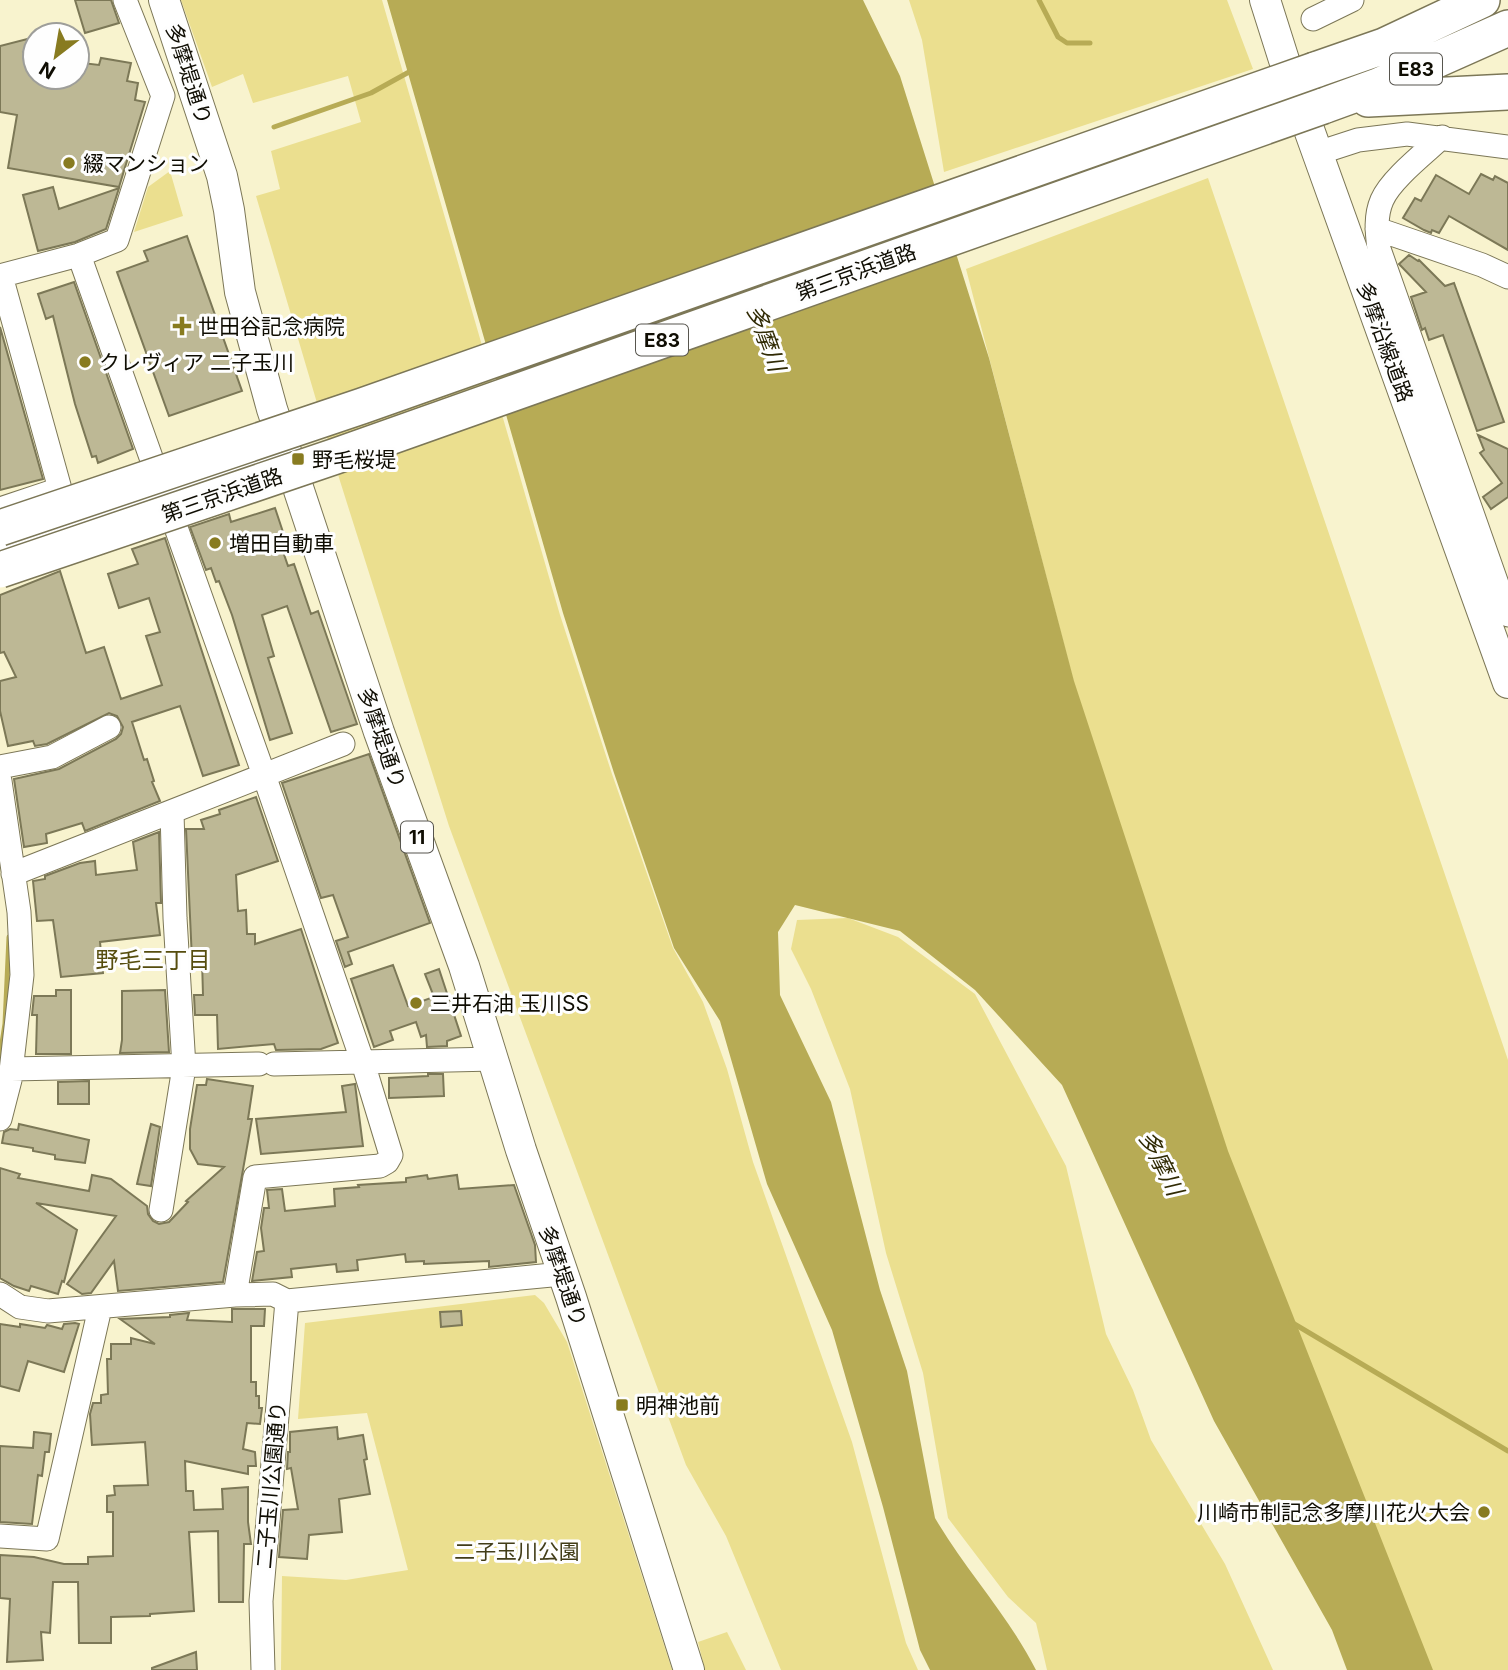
<svg xmlns="http://www.w3.org/2000/svg" width="1508" height="1670" viewBox="0 0 1508 1670" font-family="Inter,'Noto Sans JP',sans-serif">
  <style>
    .green { fill: #ebdf8f }
    .water { fill: #b7ab55 }
    .lines { fill: none; stroke-linecap: round; stroke-linejoin: round }
    .stream { stroke: #b7ab55; stroke-width: 5 }
    .building { fill: #bdb895; stroke: #7c7857; stroke-width: 2 }
    .minor-casing { stroke: #7c7757; stroke-width: 25 }
    .major-casing { stroke: #7c7757; stroke-width: 32 }
    .highway-casing { stroke: #7c7757; stroke-width: 38 }
    .minor { stroke: #fff; stroke-width: 23 }
    .major { stroke: #fff; stroke-width: 30 }
    .highway { stroke: #fff; stroke-width: 35 }
    .highway-bridge-casing { stroke: #7c7757; stroke-width: 38; stroke-linecap: butt }
    .highway-bridge { stroke: #fff; stroke-width: 35 }
    .poi-dot { fill: #887b20; stroke: #fefefe; stroke-width: 2.5 }
    .labels { text-anchor: middle; dominant-baseline: central; stroke-width: 6; stroke-linejoin: round; paint-order: stroke }
    .shield { fill: #fefefe; stroke: #57554e; stroke-width: 2 }
    .shield-label { font-size: 19px; font-weight: bold; fill: #0f0d03 }
    .street-label { font-size: 21px; fill: #0f0d03; stroke: #fefefe }
    .poi-label { font-size: 21px; fill: #0f0d03; stroke: #fefefe; text-anchor: start }
    .park-label { font-size: 21px; fill: #423d18; stroke: #fefefe }
    .water-label { font-size: 23px; font-style: italic; fill: #302a04; stroke: #fefefe }
    .neighbourhood-label { font-size: 23px; fill: #564d0e; stroke: #fefefe }
  </style>
  <rect width="100%" height="100%" fill="#f8f3ce"/>
  <path class="green" d="M 181,0 L 382,0 L 560,615 L 612,774 L 673,948 L 703,1002 L 727,1069 L 753,1162 L 852,1442 L 906,1643 L 918,1670 L 781,1670 L 726,1536 L 686,1465 L 449,826 L 340,481 L 256,196 L 280,189 L 271,151 L 361,122 L 348,76 L 253,103 L 243,74 L 212,87 Z
    M 909,0 L 1227,0 L 1253,69 L 944,172 L 922,40 Z
    M 170,171 L 183,216 L 134,232 L 148,187 Z
    M 1208,178 L 1508,1060 L 1508,1670 L 1432,1670 L 1228,1153 L 1074,683 L 966,269 Z
    M 848,918 L 898,937 L 975,994 L 1066,1166 L 1106,1334 L 1133,1390 L 1151,1440 L 1225,1564 L 1273,1670 L 1047,1670 L 1036,1623 L 1008,1597 L 948,1518 L 923,1373 L 886,1253 L 850,1089 L 811,989 L 791,949 L 797,920 Z
    M 535,1295 L 544,1303 L 567,1342 L 672,1670 L 281,1670 L 282,1576 L 346,1580 L 408,1570 L 367,1413 L 298,1419 L 305,1323 Z
    M 727,1632 L 746,1670 L 705,1670 L 698,1642 Z"/>
  <path class="water" d="M 387,0 L 863,0 L 900,76 L 989,358 L 1074,681 L 1228,1151 L 1433,1670 L 1347,1670 L 1332,1630 L 1214,1421 L 1062,1085 L 975,990 L 900,931 L 795,905 L 778,932 L 780,995 L 831,1102 L 880,1290 L 907,1371 L 935,1518 C 966,1571 1008,1615 1036,1670 L 930,1670 L 920,1650 L 883,1507 L 832,1330 L 767,1184 L 720,1021 L 674,948 L 614,773 L 563,613 Z"/>
  <g class="lines">
    <path class="stream" d="M 1039,0 L 1058,37 L 1067,43 L 1090,43
      M 274,127 L 371,93 L 409,72
      M 0,1056 L 5,1024 L 9,937
      M 1291,1322 L 1508,1451"/>
  </g>
  <path class="building" d="M 75,0 L 111,0 L 119,23 L 85,33 Z
    M 35,37 L 35,49 L 25,52 L 28,53 L 35,77 L 77,77 L 77,68 L 82,69 L 83,63 L 99,65 L 101,58 L 131,63 L 127,81 L 138,83 L 135,100 L 145,102 L 119,187 L 8,168 L 17,115 L 0,112 L 0,46 Z
    M 1481,174 L 1493,180 L 1495,176 L 1508,183 L 1508,250 L 1449,216 L 1439,233 L 1432,230 L 1431,233 L 1424,230 L 1403,218 L 1415,198 L 1421,201 L 1436,175 L 1469,194 Z
    M 53,187 L 59,209 L 119,188 L 106,229 L 75,242 L 38,251 L 23,195 Z
    M 187,236 L 242,391 L 169,416 L 117,272 L 148,261 L 144,251 Z
    M 1409,255 L 1418,261 L 1419,260 L 1445,286 L 1454,283 L 1504,422 L 1477,431 L 1443,335 L 1429,340 L 1425,328 L 1422,330 L 1411,297 L 1426,292 L 1399,264 Z
    M 74,282 L 133,449 L 98,463 L 96,456 L 92,457 L 75,404 L 53,316 L 46,319 L 38,294 Z
    M 0,327 L 43,479 L 0,490 Z
    M 1478,435 L 1508,449 L 1508,497 L 1491,509 L 1483,497 L 1502,483 L 1480,453 L 1484,450 Z
    M 275,508 L 283,532 L 277,534 L 288,566 L 294,564 L 311,614 L 318,611 L 357,724 L 331,732 L 287,606 L 262,615 L 274,656 L 268,658 L 292,733 L 270,740 L 232,615 L 219,581 L 216,582 L 211,568 L 206,570 L 190,527 L 229,514 L 231,522 Z
    M 165,538 L 239,765 L 203,776 L 180,706 L 132,722 L 144,760 L 147,759 L 154,781 L 152,782 L 160,801 L 85,831 L 82,823 L 46,834 L 47,843 L 24,847 L 14,779 L 59,769 L 116,739 L 121,734 L 123,727 L 117,716 L 109,713 L 47,744 L 35,746 L 33,741 L 8,746 L 0,711 L 0,681 L 16,677 L 4,652 L 0,653 L 0,595 L 60,571 L 86,653 L 104,647 L 121,699 L 162,685 L 146,636 L 160,632 L 149,598 L 119,608 L 108,574 L 138,564 L 132,549 Z
    M 369,754 L 430,923 L 348,952 L 352,964 L 345,967 L 336,941 L 348,937 L 333,895 L 321,898 L 282,783 Z
    M 256,797 L 278,861 L 236,875 L 238,911 L 246,910 L 247,934 L 255,934 L 255,944 L 301,929 L 338,1043 L 321,1049 L 276,1050 L 274,1044 L 218,1049 L 217,1015 L 195,1015 L 194,995 L 203,995 L 202,960 L 192,960 L 186,829 L 204,829 L 201,820 L 220,814 L 219,810 Z
    M 159,832 L 161,903 L 156,903 L 160,935 L 100,942 L 103,973 L 61,977 L 53,920 L 37,921 L 33,881 L 45,879 L 45,876 L 80,863 L 95,861 L 96,875 L 137,870 L 133,842 Z
    M 393,965 L 408,1006 L 434,997 L 425,974 L 439,969 L 461,1036 L 447,1041 L 447,1046 L 427,1047 L 426,1035 L 421,1037 L 416,1022 L 390,1031 L 393,1040 L 374,1047 L 351,979 Z
    M 56,990 L 71,990 L 71,1054 L 36,1054 L 37,1015 L 32,1015 L 34,996 L 56,996 Z
    M 165,990 L 169,1052 L 120,1053 L 122,1040 L 122,991 Z
    M 428,1074 L 443,1074 L 444,1096 L 389,1098 L 389,1078 L 428,1076 Z
    M 207,1079 L 253,1086 L 248,1119 L 252,1119 L 223,1282 L 118,1291 L 114,1261 L 91,1293 L 82,1294 L 67,1284 L 116,1216 L 36,1203 L 77,1230 L 64,1282 L 62,1281 L 58,1294 L 31,1286 L 29,1291 L 14,1286 L 0,1278 L 0,1168 L 20,1174 L 18,1178 L 89,1191 L 92,1175 L 111,1179 L 147,1206 L 148,1214 L 153,1221 L 159,1224 L 169,1222 L 188,1202 L 186,1201 L 224,1167 L 198,1164 L 190,1149 L 190,1129 L 197,1085 L 206,1085 Z
    M 89,1081 L 89,1104 L 58,1104 L 58,1082 Z
    M 355,1084 L 363,1146 L 261,1154 L 256,1119 L 346,1112 L 342,1086 Z
    M 19,1124 L 89,1140 L 85,1163 L 55,1159 L 55,1155 L 33,1151 L 33,1148 L 2,1143 L 4,1132 L 10,1129 L 18,1130 Z
    M 151,1124 L 160,1127 L 151,1186 L 137,1184 Z
    M 427,1175 L 428,1179 L 457,1175 L 459,1189 L 514,1185 L 535,1245 L 536,1262 L 489,1267 L 489,1261 L 424,1264 L 424,1261 L 406,1262 L 405,1254 L 357,1260 L 358,1270 L 337,1272 L 336,1264 L 291,1269 L 292,1277 L 252,1281 L 257,1252 L 264,1251 L 261,1228 L 264,1208 L 269,1208 L 267,1190 L 282,1189 L 285,1211 L 335,1206 L 334,1189 L 359,1187 L 358,1185 L 406,1182 L 406,1178 Z
    M 232,1309 L 265,1309 L 264,1326 L 251,1326 L 251,1382 L 256,1382 L 256,1396 L 259,1396 L 259,1408 L 262,1408 L 260,1424 L 247,1423 L 243,1449 L 255,1452 L 256,1466 L 248,1466 L 248,1474 L 185,1461 L 186,1491 L 193,1491 L 194,1510 L 223,1509 L 222,1489 L 248,1487 L 248,1522 L 251,1544 L 244,1544 L 243,1602 L 219,1602 L 218,1531 L 189,1532 L 194,1611 L 150,1614 L 150,1616 L 111,1617 L 111,1643 L 79,1643 L 78,1582 L 53,1582 L 50,1633 L 41,1632 L 43,1660 L 7,1662 L 10,1599 L 0,1598 L 0,1555 L 34,1557 L 64,1564 L 88,1564 L 88,1557 L 113,1556 L 113,1512 L 107,1512 L 107,1496 L 115,1495 L 114,1486 L 148,1485 L 145,1442 L 92,1445 L 90,1414 L 93,1403 L 101,1403 L 101,1395 L 108,1394 L 107,1359 L 111,1359 L 111,1344 L 131,1344 L 131,1338 L 155,1344 L 120,1319 L 170,1317 L 170,1315 L 189,1313 L 187,1320 L 232,1322 Z
    M 461,1311 L 462,1325 L 441,1327 L 440,1312 Z
    M 75,1323 L 79,1324 L 64,1372 L 28,1361 L 19,1391 L 0,1386 L 0,1324 L 20,1327 L 20,1324 L 45,1328 L 47,1325 L 62,1329 L 64,1324 Z
    M 337,1427 L 338,1439 L 363,1435 L 367,1459 L 364,1460 L 370,1494 L 339,1499 L 342,1532 L 309,1535 L 307,1559 L 279,1557 L 283,1510 L 298,1509 L 291,1468 L 287,1469 L 288,1452 L 290,1452 L 290,1432 Z
    M 34,1432 L 51,1434 L 49,1452 L 45,1452 L 42,1476 L 38,1475 L 32,1524 L 0,1522 L 0,1446 L 33,1448 Z
    M 196,1652 L 197,1670 L 152,1670 L 152,1668 Z"/>
  <g class="lines">
    <g class="minor-casing">
      <path id="minor" d="M 1313,19 L 1352,0
        M 1442,137 C 1425,153 1391,179 1382,200 C 1375,216 1377,233 1379,249 L 1508,615
        M 1318,153 L 1358,140 L 1407,134 L 1508,147
        M 1377,229 L 1482,265 L 1508,277
        M 79,255 L 264,775 L 363,1063 L 391,1155 L 387,1162 L 380,1166 L 255,1177 L 235,1295
        M 0,276 L 79,255 L 117,240 L 163,96 L 125,0
        M 0,509 L 60,489 L 1,276
        M 0,552 L 270,460
        M 0,767 L 52,757 L 109,727
        M 0,781 L 19,912 L 22,975 L 10,1080 L 0,1119
        M 13,874 L 343,744
        M 274,1064 L 494,1059
        M 11,1069 L 259,1064
        M 161,1210 L 184,1067 L 175,918 L 172,812
        M 0,1294 L 20,1307 L 48,1311 L 235,1295 L 273,1294 L 287,1301 L 562,1274
        M 0,1536 L 47,1539 L 100,1308
        M 263,1670 L 261,1601 L 287,1301"/>
    </g>
    <g class="major-casing">
      <path id="major" d="M 164,0 L 222,176 L 229,210 L 240,292 L 272,409 L 379,732 L 464,966 L 521,1150 L 571,1297 L 689,1670
        M 1265,0 L 1284,60 L 1508,683"/>
    </g>
    <g class="highway-casing">
      <path id="highway" d="M 1315,70 L 1384,46 L 1482,0
        M 1368,99 L 1508,92
        M 1323,106 L 1378,86 L 1508,28"/>
    </g>
    <use href="#minor" class="minor"/>
    <use href="#major" class="major"/>
    <use href="#highway" class="highway"/>
    <g class="highway-bridge-casing">
      <path id="highway-bridge" d="M 0,528 L 362,406 L 1315,70
        M 0,570 L 336,456 L 1323,106"/>
    </g>
    <use href="#highway-bridge" class="highway-bridge"/>
  </g>
  <g class="poi-dot">
    <circle cx="69" cy="163" r="7"/>
    <path d="M178.5 315.5h7v7h7v7h-7v7h-7v-7h-7v-7h7z"/>
    <circle cx="85" cy="362" r="7"/>
    <rect x="291" y="452" width="14" height="14" rx="3.5"/>
    <circle cx="215" cy="543" r="7"/>
    <circle cx="416" cy="1003" r="7"/>
    <rect x="615" y="1398" width="14" height="14" rx="3.5"/>
    <circle cx="1484" cy="1512" r="7"/>
  </g>
  <g class="labels">
    <g class="shield">
      <rect x="1390" y="53.5" width="52" height="31" rx="5"/>
      <rect x="636" y="324.5" width="52" height="31" rx="5"/>
      <rect x="401" y="821.5" width="32" height="31" rx="5"/>
    </g>
    <g class="shield-label">
      <text x="1416" y="69">E83</text>
      <text x="662" y="340">E83</text>
      <text x="417" y="837">11</text>
    </g>
    <g class="street-label">
      <text transform="translate(189 74) rotate(72)">多摩堤通り</text>
      <text transform="translate(856 272) rotate(-20)">第三京浜道路</text>
      <text transform="translate(1385 342) rotate(70)">多摩沿線道路</text>
      <text transform="translate(222 495) rotate(-19)">第三京浜道路</text>
      <text transform="translate(382 738) rotate(71)">多摩堤通り</text>
      <text transform="translate(563 1276) rotate(71)">多摩堤通り</text>
      <text transform="translate(271 1485) rotate(-85)">二子玉川公園通り</text>
    </g>
    <g class="poi-label">
      <text x="83" y="163">綴マンション</text>
      <text x="198" y="326">世田谷記念病院</text>
      <text x="99" y="362">クレヴィア 二子玉川</text>
      <text x="312" y="459">野毛桜堤</text>
      <text x="229" y="543">増田自動車</text>
      <text x="430" y="1003">三井石油 玉川SS</text>
      <text x="636" y="1405">明神池前</text>
      <text x="1470" y="1512" text-anchor="end">川崎市制記念多摩川花火大会</text>
    </g>
    <g class="park-label">
      <text x="517" y="1551">二子玉川公園</text>
    </g>
    <g class="water-label">
      <text transform="translate(766 338) rotate(70)">多摩川</text>
      <text transform="translate(1161 1163) rotate(63)">多摩川</text>
    </g>
    <g class="neighbourhood-label">
      <text x="153" y="960">野毛三丁目</text>
    </g>
  </g>
  <g transform="translate(56 56) rotate(211)"><circle r="33" fill="#fefefe" stroke="#9e9e9a" stroke-width="2"/>
  <path d="M0-5L12 26L0 18L-12 26Z" fill="#887b20"/>
  <text y="-10" font-size="19" font-weight="bold" text-anchor="middle" fill="#0f0d03">N</text>
  </g>
</svg>
